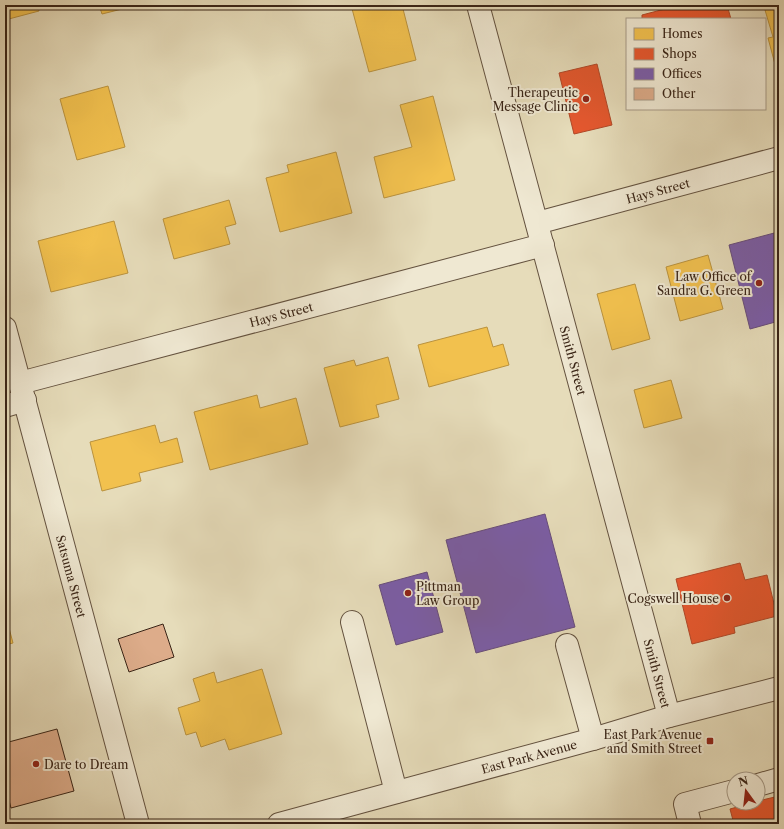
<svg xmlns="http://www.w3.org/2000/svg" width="784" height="829" viewBox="0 0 784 829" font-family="'Libre Caslon Text',serif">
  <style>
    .homes { fill: #f2c14e; stroke: #ba923d }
    .shops { fill: #e4572e; stroke: #b14827 }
    .offices { fill: #7b5ea7; stroke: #674d7c }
    .building { fill: #ddac8a; stroke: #392416 }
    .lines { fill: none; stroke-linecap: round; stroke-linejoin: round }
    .minor-casing { stroke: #64523f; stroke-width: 24 }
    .minor { stroke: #efe8d2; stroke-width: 22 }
    .poi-dot { fill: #8f2418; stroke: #efe8d2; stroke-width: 1.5 }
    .labels { text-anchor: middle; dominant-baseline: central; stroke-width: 4; stroke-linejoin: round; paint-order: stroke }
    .poi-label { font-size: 12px; fill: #392416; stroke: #efe8d2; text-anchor: end }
    .street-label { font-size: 12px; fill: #392416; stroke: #efe8d2 }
  </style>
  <rect width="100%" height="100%" fill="#e6dcba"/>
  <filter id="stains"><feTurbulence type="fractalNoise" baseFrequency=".005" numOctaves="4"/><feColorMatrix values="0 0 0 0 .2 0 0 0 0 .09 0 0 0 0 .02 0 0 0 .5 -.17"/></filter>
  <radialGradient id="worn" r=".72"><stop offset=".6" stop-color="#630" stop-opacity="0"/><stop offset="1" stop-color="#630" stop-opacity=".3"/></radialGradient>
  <path class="homes" d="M 5,5 L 38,5 L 39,11 L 5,20 Z
    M 99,5 L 138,5 L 102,14 Z
    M 351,5 L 402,5 L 416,60 L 369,72 Z
    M 779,6 L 779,67 L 776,68 L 768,38 L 773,37 L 765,10 Z
    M 108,86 L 125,147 L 77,160 L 60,99 Z
    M 433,96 L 455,180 L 384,198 L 374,157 L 412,147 L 400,105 Z
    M 336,152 L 352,213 L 280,232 L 266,178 L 289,172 L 287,165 Z
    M 229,200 L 236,224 L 225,227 L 230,244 L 174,259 L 163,219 Z
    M 114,221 L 128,273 L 51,292 L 38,241 Z
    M 708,255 L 723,309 L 680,321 L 666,267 Z
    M 635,284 L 650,339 L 612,350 L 597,294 Z
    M 487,327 L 493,347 L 503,344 L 509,365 L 429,387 L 418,345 Z
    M 388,357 L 399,399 L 376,405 L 379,417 L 340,427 L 324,368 L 354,360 L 356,366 Z
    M 671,380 L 682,418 L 644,428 L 634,390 Z
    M 257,395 L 260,408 L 296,398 L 308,444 L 210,470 L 194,412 Z
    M 155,425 L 160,443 L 177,438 L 183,462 L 139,473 L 141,481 L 102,491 L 90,442 Z
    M 5,613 L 13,643 L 5,645 Z
    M 262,669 L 282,734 L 229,750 L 225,739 L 201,747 L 196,732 L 186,735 L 178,708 L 200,701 L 193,679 L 214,672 L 217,683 Z"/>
  <path class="shops" d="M 680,5 L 727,5 L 731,19 L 642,19 L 642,15 Z
    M 597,64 L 612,125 L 574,134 L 559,73 Z
    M 740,563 L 745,580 L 767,575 L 777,616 L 734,627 L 735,633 L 692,644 L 676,579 Z
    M 779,796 L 779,824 L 734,824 L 730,809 L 752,803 L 758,803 L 758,801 Z"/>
  <path class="offices" d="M 778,232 L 779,238 L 779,321 L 750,329 L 729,245 Z
    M 545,514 L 575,627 L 476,653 L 446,540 Z
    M 427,572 L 443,632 L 396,645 L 379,585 Z"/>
  <path class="building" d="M 163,624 L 174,657 L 129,672 L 118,639 Z
    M 57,729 L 74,791 L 11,808 L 5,785 L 5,743 Z"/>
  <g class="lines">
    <g class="minor-casing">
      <g id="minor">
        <path id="s1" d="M 478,5 L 669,716"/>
        <path id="s2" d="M 537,223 L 779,158"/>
        <path id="s3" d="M 5,328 L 138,824"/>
        <path id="s4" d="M 20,383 L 543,245"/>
        <path d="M 5,406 L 25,400"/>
        <path d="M 352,622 L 396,792"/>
        <path d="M 567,645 L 593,739"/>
        <path d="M 758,785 L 779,779"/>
        <path id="s5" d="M 279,824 L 593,739 L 669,716 L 779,688"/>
        <path d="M 690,824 L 685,804 L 734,791"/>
      </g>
    </g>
    <use href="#minor" class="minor"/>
  </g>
  <g class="poi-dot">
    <circle cx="586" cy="99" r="4"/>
    <circle cx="759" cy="283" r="4"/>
    <circle cx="408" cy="593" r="4"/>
    <circle cx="727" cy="598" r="4"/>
    <rect x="706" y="737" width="8" height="8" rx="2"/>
    <circle cx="36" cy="764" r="4"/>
  </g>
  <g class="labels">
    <g class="poi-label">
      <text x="578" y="92">Therapeutic<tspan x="578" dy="14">Message Clinic</tspan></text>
      <text x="751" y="276">Law Office of<tspan x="751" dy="14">Sandra G. Green</tspan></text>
      <text x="416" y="586" text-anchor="start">Pittman<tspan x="416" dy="14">Law Group</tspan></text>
      <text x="719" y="598">Cogswell House</text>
      <text x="702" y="734">East Park Avenue<tspan x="702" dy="14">and Smith Street</tspan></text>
      <text x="44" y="764" text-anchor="start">Dare to Dream</text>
    </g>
    <g class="street-label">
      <text stroke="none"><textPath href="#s2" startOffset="125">Hays Street</textPath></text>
      <text stroke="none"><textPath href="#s4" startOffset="270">Hays Street</textPath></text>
      <text stroke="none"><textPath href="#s1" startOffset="368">Smith Street</textPath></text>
      <text stroke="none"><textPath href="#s3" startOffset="257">Satsuma Street</textPath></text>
      <text stroke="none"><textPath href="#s1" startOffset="692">Smith Street</textPath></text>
      <text stroke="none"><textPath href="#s5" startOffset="259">East Park Avenue</textPath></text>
    </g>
  </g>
  <rect width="784" height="829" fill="none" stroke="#e6dcba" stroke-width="20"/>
  <rect x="6" y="6" width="772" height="817" fill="none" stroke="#392416" stroke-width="2"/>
  <rect x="10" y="10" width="764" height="809" fill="none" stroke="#392416"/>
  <rect x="626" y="18" width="140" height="92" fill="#efe8d2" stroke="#a69a87"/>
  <rect x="634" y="28" width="20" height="12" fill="#f2c14e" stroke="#a69a87"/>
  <text x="662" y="38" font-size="12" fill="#392416">Homes</text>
  <rect x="634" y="48" width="20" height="12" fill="#e4572e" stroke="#a69a87"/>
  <text x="662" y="58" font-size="12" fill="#392416">Shops</text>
  <rect x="634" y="68" width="20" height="12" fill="#7b5ea7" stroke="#a69a87"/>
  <text x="662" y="78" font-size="12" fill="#392416">Offices</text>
  <rect x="634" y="88" width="20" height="12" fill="#ddac8a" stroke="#a69a87"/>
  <text x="662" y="98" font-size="12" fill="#392416">Other</text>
  <g transform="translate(746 791) rotate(345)"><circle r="19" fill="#efe8d2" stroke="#a69a87"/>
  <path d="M0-3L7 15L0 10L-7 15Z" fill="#8f2418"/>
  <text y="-6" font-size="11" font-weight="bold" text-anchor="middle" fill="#392416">N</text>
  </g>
  <rect width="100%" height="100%" filter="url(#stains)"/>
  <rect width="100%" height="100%" fill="url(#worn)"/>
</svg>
